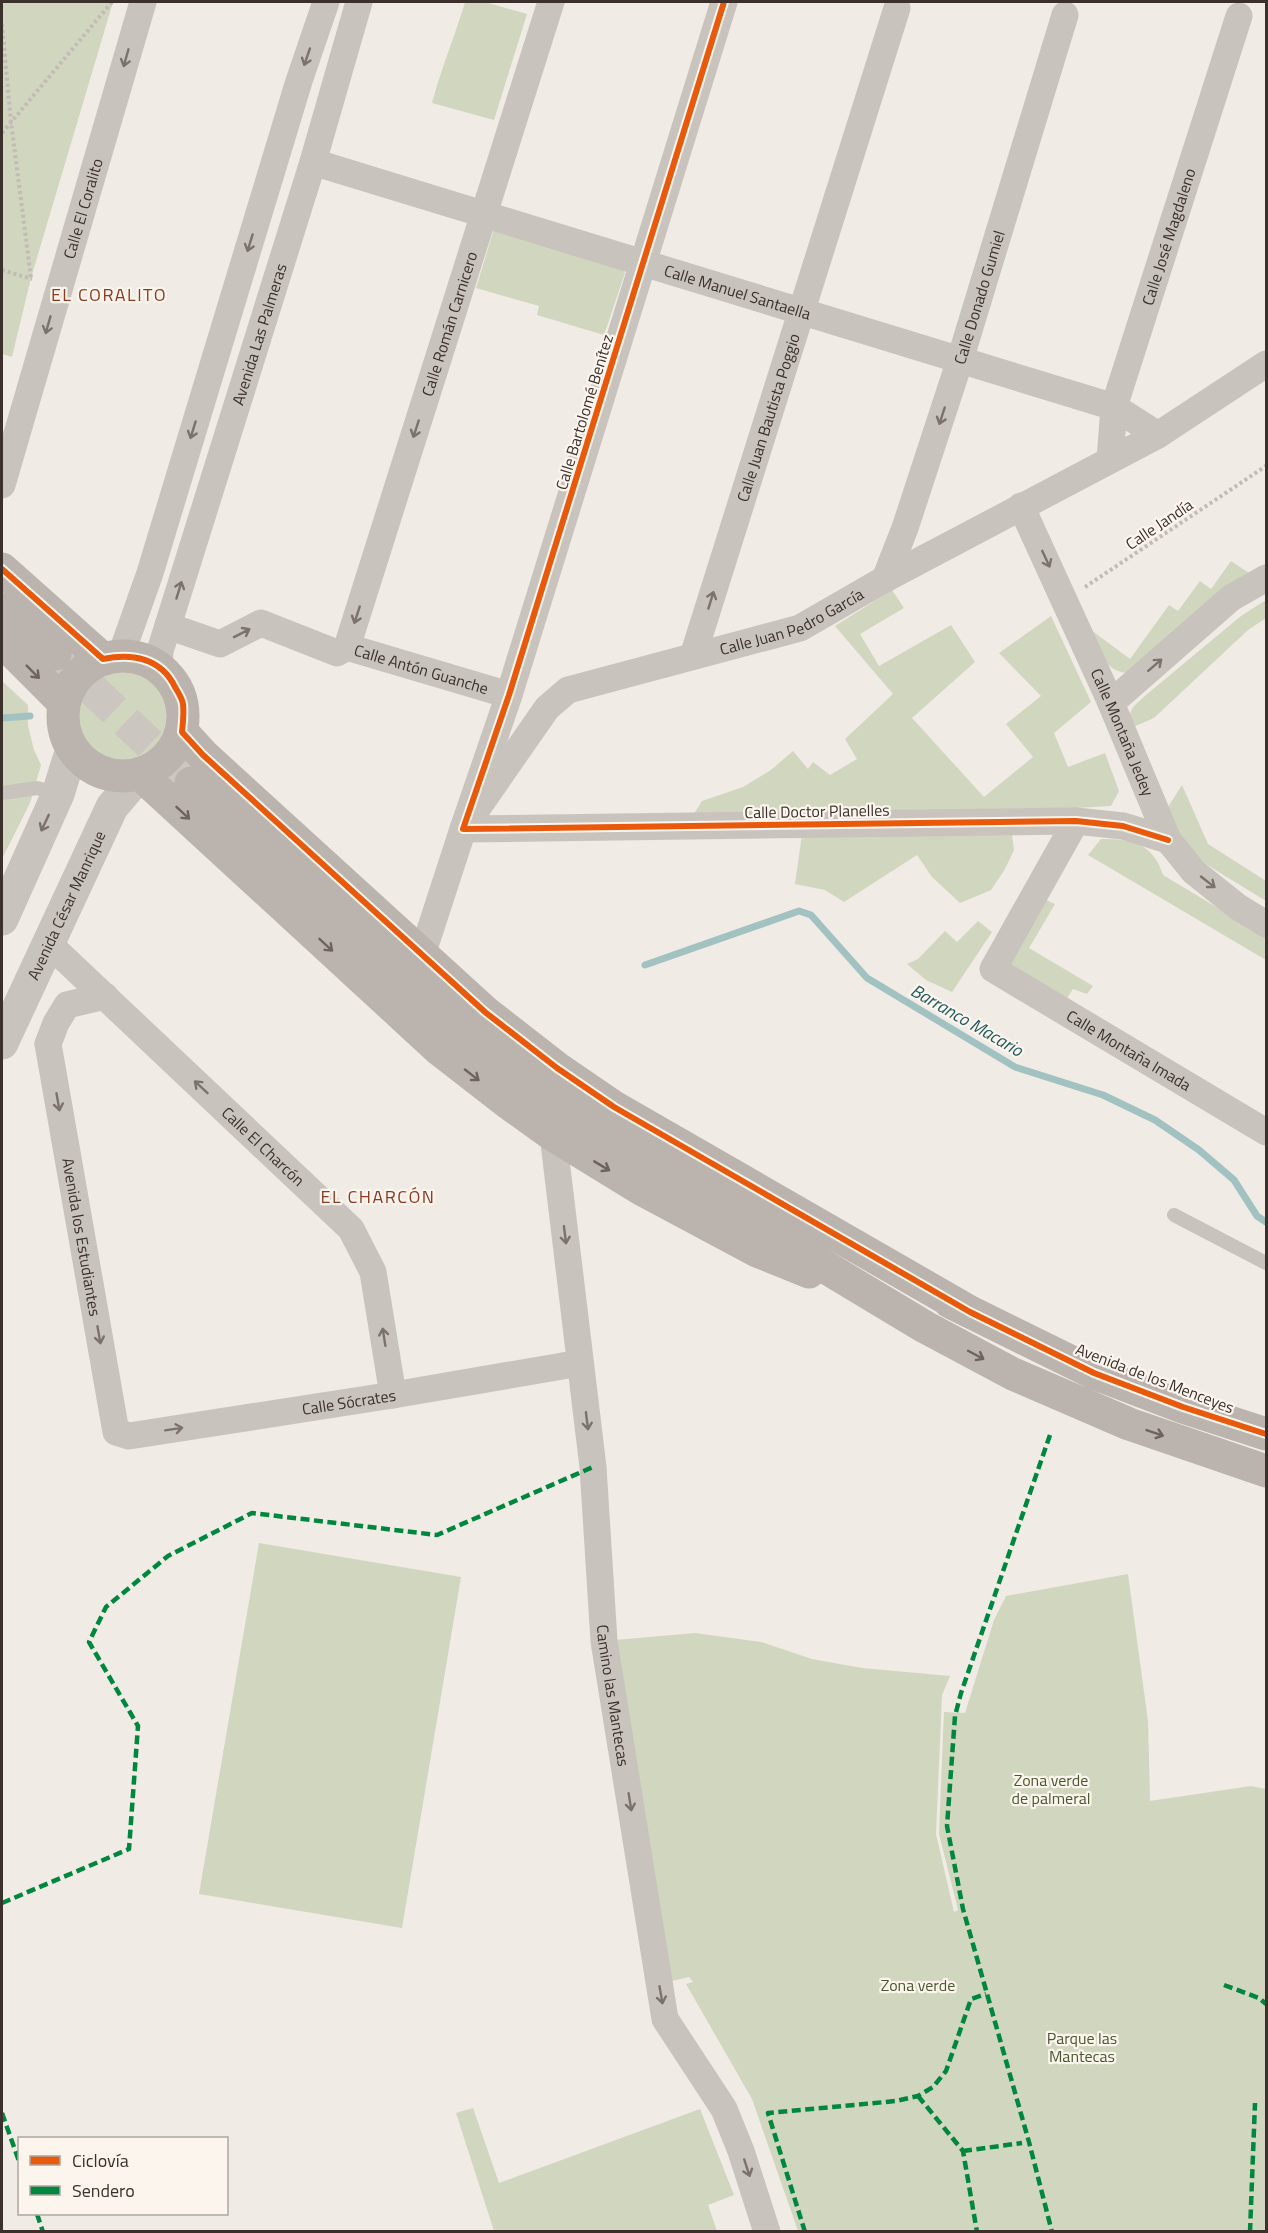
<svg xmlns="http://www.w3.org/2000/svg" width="1268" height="2233" viewBox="0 0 1268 2233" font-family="'Titillium Web',sans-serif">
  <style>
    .green { fill: #d1d6bf }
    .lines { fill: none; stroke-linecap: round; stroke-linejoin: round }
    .stream { stroke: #a1c2c1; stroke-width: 7 }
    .secondary-tunnel { stroke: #ccc6c0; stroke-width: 33; stroke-dasharray: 33 16; stroke-linecap: butt }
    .path { stroke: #c2bbb6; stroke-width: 4; stroke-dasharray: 3 3; stroke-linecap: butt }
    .service { stroke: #c9c3be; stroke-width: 14 }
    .minor { stroke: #c9c3be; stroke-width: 27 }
    .tertiary { stroke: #c9c3be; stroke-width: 33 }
    .secondary { stroke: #bab3ae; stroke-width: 33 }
    .quiet { stroke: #00873e; stroke-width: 4.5; stroke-dasharray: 9 4.5; stroke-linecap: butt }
    .cycleway-casing { stroke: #fbf5ee; stroke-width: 10 }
    .cycleway { stroke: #e8590c; stroke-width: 6 }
    .oneway { stroke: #7b726d }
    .oneway2 { stroke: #6e645f }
    .labels { text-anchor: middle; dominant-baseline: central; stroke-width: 4.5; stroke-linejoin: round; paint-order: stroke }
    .street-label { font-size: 16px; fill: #3b302b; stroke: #fbf5ee }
    .park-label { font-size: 16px; fill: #4a5a2e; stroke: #fbf5ee }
    .neighbourhood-label { font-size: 18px; letter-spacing: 1.5px; fill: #8c3b22; stroke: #fbf5ee }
    .water-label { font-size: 18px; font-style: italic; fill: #1f5a5e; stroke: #fbf5ee }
  </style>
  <rect width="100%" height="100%" fill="#f0ebe5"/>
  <path class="green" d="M 2,2 L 113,2 L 31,278 L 12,357 L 2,354 Z
    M 465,2 L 485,2 L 527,14 L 494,120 L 432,103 C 441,69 455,36 465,2 Z
    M 494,229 L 622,269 L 625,273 L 604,335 L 537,315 L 539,306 L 476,288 Z
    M 1231,561 L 1252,575 L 1126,673 C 1103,670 1100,650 1091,630 L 1130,659 L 1169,605 L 1178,611 L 1200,581 L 1211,589 Z
    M 892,590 L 904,608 L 860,634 L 879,666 L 951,625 L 975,662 L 912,718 L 984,797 L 1033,757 L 1006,724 L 1041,696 L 999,653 L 1051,616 L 1091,702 L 1054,733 L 1068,767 L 1105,753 L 1119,791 L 1111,806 L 1039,810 L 692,817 L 702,801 L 743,787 L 771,770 L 793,751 L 808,769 L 813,762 L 830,775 L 857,759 L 845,739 L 893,694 L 835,626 Z
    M 1266,600 L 1266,618 L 1248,630 L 1154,718 L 1131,728 L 1127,719 L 1133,707 L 1146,695 L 1241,616 Z
    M75 716a48 48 0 1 1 96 0a48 48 0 1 1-96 0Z
    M 2,681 L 28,705 L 28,726 L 34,750 L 41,765 L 30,803 L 2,859 Z
    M 1182,785 L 1208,844 L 1266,881 L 1266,901 L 1204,863 L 1187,845 L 1166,810 Z
    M 802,834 L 1012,835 L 1014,850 L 1005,869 L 991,890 L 960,903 L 932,877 L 917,855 L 844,902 L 825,890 L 795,884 Z
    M 1101,839 C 1131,839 1153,843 1163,875 L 1266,937 L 1266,960 L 1088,855 Z
    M 1044,899 L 1055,904 L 1029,948 L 1093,986 L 1087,994 L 1073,989 L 1066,1000 L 1011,967 L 1009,957 Z
    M 978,921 L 992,932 L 952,992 L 926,980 L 907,964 L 918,959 L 945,931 L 957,942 Z
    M 259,1543 L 461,1577 L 402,1928 L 199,1894 Z
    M 1128,1574 L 1148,1721 L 1150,1801 L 1251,1786 L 1266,1789 L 1266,2231 L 798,2231 L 752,2099 L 686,1984 L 693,1982 L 689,1977 L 659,1984 L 604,1641 L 695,1633 L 761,1642 L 812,1659 L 862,1668 L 950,1676 L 942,1695 L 936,1834 L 954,1912 L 958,1910 L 939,1834 L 944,1712 L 965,1713 L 994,1620 L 1006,1596 Z
    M 473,2108 L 499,2183 L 700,2109 L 734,2195 L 708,2205 L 717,2231 L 494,2231 L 456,2113 Z"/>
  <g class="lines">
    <path class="stream" d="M 2,718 L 30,716
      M 645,965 L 799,911 L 811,915 L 867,978 L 1015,1067 L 1103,1095 L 1155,1120 L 1199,1150 L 1234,1180 L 1257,1216 L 1266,1222"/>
    <path class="secondary-tunnel" d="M 55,654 L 191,783"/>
    <path class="path" d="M 2,24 L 11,122 L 31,278
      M 2,133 L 112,2
      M 2,270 L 32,279
      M 1085,587 L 1266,466"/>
    <path class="service" d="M 2,793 L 37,788 L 58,794
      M 1174,1215 L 1266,1263"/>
    <g class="minor">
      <path d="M 724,2 L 509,695 L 463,829 L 1076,821 L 1123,826 L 1168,840"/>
      <path id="s1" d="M 313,162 L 1114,407 L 1158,435"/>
      <path id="s2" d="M 1110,460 L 1114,407 L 1239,16"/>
      <path id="s3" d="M 2,485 L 143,2"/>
      <path id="s4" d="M 1021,506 L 1111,703 L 1168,840 L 1194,872 L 1238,907 L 1266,924"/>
      <path id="s5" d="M 885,579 L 905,528 L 960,360 L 1065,15"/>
      <path id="s6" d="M 168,626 L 220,644 L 261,623 L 337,653 L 347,647 L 509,695"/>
      <path id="s7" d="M 347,647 L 551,2"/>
      <path d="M 121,655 L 150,573 L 299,81 L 326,2"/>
      <path id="s8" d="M 693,656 L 897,8"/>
      <path id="s9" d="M 159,667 L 160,651 L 313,162 L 359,2"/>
      <path d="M 1111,703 L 1231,598 L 1266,578"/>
      <path id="s10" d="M 1076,821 L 993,969 L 1266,1132"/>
      <path id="s11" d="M 48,943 L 351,1229 L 373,1272 L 393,1395"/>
      <path id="s12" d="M 422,955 L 463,829 L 547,708 L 568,690 L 800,628 L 885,579 L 1158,435 L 1266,364"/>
      <path id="s13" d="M 48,1044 L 116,1432 L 129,1436 L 393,1395 L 580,1363"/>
      <path d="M 48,1044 L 56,1023 L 67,1005 L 105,996"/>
      <path id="s14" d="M 553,1135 L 593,1467 L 604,1641 L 665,2019 L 724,2109 L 741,2151 L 767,2232"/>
    </g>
    <g class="tertiary">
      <path d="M 2,919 L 58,794 L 72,749"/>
      <path id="s15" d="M 2,1043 L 112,807 L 140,774"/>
    </g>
    <path class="secondary" d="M 2,569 L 103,659
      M 2,609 L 55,654
      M 2,641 L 64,703
      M63 716a60 60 0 1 1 120 0a60 60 0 1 1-120 0Z
      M 182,732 L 203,755 L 485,1012 L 557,1068 L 614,1107 L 970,1312
      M 140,774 L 440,1050 L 507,1102 L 553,1135 L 641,1189 L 757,1251 L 809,1272
      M 191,783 L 422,995 L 481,1046 L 527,1081 L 608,1136 L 754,1217 L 807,1256 L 925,1327 L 1013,1374 L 1129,1424 L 1266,1471
      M 950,1302 L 1094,1373 L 1183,1407 L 1266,1434"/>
    <path class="quiet" d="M 1050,1435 L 961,1693 L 955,1716 L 947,1826 L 963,1909 L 1029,2142 L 1052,2232
      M 2,1903 L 129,1849 L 138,1726 L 89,1642 L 106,1607 L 168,1556 L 252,1513 L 437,1535 L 593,1467
      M 1224,1985 L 1259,1998 L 1266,2004
      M 918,2096 L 963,2151 L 977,2232
      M 2,2113 L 20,2164
      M 963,2151 L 1022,2143
      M 37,2214 L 43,2232
      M 805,2232 L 768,2113 L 896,2101 L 918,2096 L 933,2087 L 946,2071 L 971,1999 L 986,1994
      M 1250,2232 L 1255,2103"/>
    <g class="cycleway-casing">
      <path id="cycleway" d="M 724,2 L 509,695 L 463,829 L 1076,821 L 1123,826 L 1168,840
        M 2,569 L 103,659 C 132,653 161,658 175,687 C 178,692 182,698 183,704 C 184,712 183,723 182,732 L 203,755 L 485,1012 L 557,1068 L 614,1107 L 970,1312 L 1094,1373 L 1183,1407 L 1266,1434"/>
    </g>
    <use href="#cycleway" class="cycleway"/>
  </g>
  <defs><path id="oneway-shaft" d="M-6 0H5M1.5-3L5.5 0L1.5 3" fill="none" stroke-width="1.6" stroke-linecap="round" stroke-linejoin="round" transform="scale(1.5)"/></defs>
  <g class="oneway">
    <use href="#oneway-shaft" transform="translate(307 57) rotate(109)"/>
    <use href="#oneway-shaft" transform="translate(126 58) rotate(106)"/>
    <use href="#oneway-shaft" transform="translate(250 243) rotate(107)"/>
    <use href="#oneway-shaft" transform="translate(48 325) rotate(106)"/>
    <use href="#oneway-shaft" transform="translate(942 416) rotate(108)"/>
    <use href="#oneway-shaft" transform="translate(416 429) rotate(108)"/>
    <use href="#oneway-shaft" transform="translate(193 430) rotate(107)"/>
    <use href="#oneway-shaft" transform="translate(1046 559) rotate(65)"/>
    <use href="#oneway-shaft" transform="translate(179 590) rotate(-73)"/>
    <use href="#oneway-shaft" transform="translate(711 600) rotate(-73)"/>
    <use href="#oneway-shaft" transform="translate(357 615) rotate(108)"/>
    <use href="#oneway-shaft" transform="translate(242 633) rotate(-27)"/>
    <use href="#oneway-shaft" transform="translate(1155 665) rotate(-41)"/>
    <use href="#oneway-shaft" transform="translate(45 823) rotate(115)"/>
    <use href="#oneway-shaft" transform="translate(1208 882) rotate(38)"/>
    <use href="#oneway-shaft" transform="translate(201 1087) rotate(-137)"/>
    <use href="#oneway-shaft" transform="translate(58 1102) rotate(80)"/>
    <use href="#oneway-shaft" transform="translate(565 1235) rotate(83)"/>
    <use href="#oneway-shaft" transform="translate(99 1335) rotate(80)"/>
    <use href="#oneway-shaft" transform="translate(384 1337) rotate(-99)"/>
    <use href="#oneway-shaft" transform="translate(587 1421) rotate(83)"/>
    <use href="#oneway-shaft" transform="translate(174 1429) rotate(-9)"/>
    <use href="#oneway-shaft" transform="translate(630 1802) rotate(81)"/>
    <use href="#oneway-shaft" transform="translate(661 1995) rotate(80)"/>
    <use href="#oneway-shaft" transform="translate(747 2168) rotate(72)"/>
  </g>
  <g class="oneway2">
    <use href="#oneway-shaft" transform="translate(33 672) rotate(45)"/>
    <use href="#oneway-shaft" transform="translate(183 813) rotate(43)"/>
    <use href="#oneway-shaft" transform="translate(326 945) rotate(43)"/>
    <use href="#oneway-shaft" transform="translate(472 1075) rotate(38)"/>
    <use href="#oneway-shaft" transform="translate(602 1166) rotate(31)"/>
    <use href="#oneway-shaft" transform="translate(976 1355) rotate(28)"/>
    <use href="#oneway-shaft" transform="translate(1155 1433) rotate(19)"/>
  </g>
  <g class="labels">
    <g class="street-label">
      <text stroke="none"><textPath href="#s3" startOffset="288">Calle El Coralito</textPath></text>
      <text stroke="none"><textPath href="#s2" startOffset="232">Calle José Magdaleno</textPath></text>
      <text stroke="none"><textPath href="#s1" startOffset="444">Calle Manuel Santaella</textPath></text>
      <text stroke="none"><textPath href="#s5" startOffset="297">Calle Donado Gumiel</textPath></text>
      <text stroke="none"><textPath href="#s7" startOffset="339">Calle Román Carnicero</textPath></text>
      <text stroke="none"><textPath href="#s9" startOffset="348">Avenida Las Palmeras</textPath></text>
      <text transform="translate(584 412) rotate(-73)">Calle Bartolomé Benítez</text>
      <text stroke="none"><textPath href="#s8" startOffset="250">Calle Juan Bautista Poggio</textPath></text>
      <text transform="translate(1159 524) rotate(-34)">Calle Jandía</text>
      <text stroke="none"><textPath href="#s12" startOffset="542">Calle Juan Pedro García</textPath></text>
      <text stroke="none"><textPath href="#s6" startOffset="272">Calle Antón Guanche</textPath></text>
      <text stroke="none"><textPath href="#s4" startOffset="248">Calle Montaña Jedey</textPath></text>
      <text transform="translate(817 811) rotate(-1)">Calle Doctor Planelles</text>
      <text stroke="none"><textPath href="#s15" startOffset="152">Avenida César Manrique</textPath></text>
      <text stroke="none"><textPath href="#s10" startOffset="328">Calle Montaña Imada</textPath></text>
      <text stroke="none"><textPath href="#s11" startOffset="296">Calle El Charcón</textPath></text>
      <text stroke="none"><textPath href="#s13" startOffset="196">Avenida los Estudiantes</textPath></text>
      <text transform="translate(1155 1378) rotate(21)">Avenida de los Menceyes</text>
      <text stroke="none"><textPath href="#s13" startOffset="630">Calle Sócrates</textPath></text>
      <text stroke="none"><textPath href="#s14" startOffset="564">Camino las Mantecas</textPath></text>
    </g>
    <g class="park-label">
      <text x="1051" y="1780">Zona verde<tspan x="1051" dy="18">de palmeral</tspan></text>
      <text x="918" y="1985">Zona verde</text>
      <text x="1082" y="2038">Parque las<tspan x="1082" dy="18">Mantecas</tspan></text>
    </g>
    <g class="neighbourhood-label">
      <text x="109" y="294">EL CORALITO</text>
      <text x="378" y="1196">EL CHARCÓN</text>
    </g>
    <g class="water-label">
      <text transform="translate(967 1020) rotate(30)">Barranco Macario</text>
    </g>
  </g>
  <rect width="1268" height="2233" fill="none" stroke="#3b302b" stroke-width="6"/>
  <rect x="18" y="2137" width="210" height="78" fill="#fbf5ee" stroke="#aea6a0" stroke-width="1.5"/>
  <rect x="30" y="2156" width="30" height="9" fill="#e8590c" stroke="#aea6a0" stroke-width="1.5"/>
  <text x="72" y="2167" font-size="18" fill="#3b302b">Ciclovía</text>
  <rect x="30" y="2186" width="30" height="9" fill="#00873e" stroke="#aea6a0" stroke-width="1.5"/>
  <text x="72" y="2197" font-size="18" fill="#3b302b">Sendero</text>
</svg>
